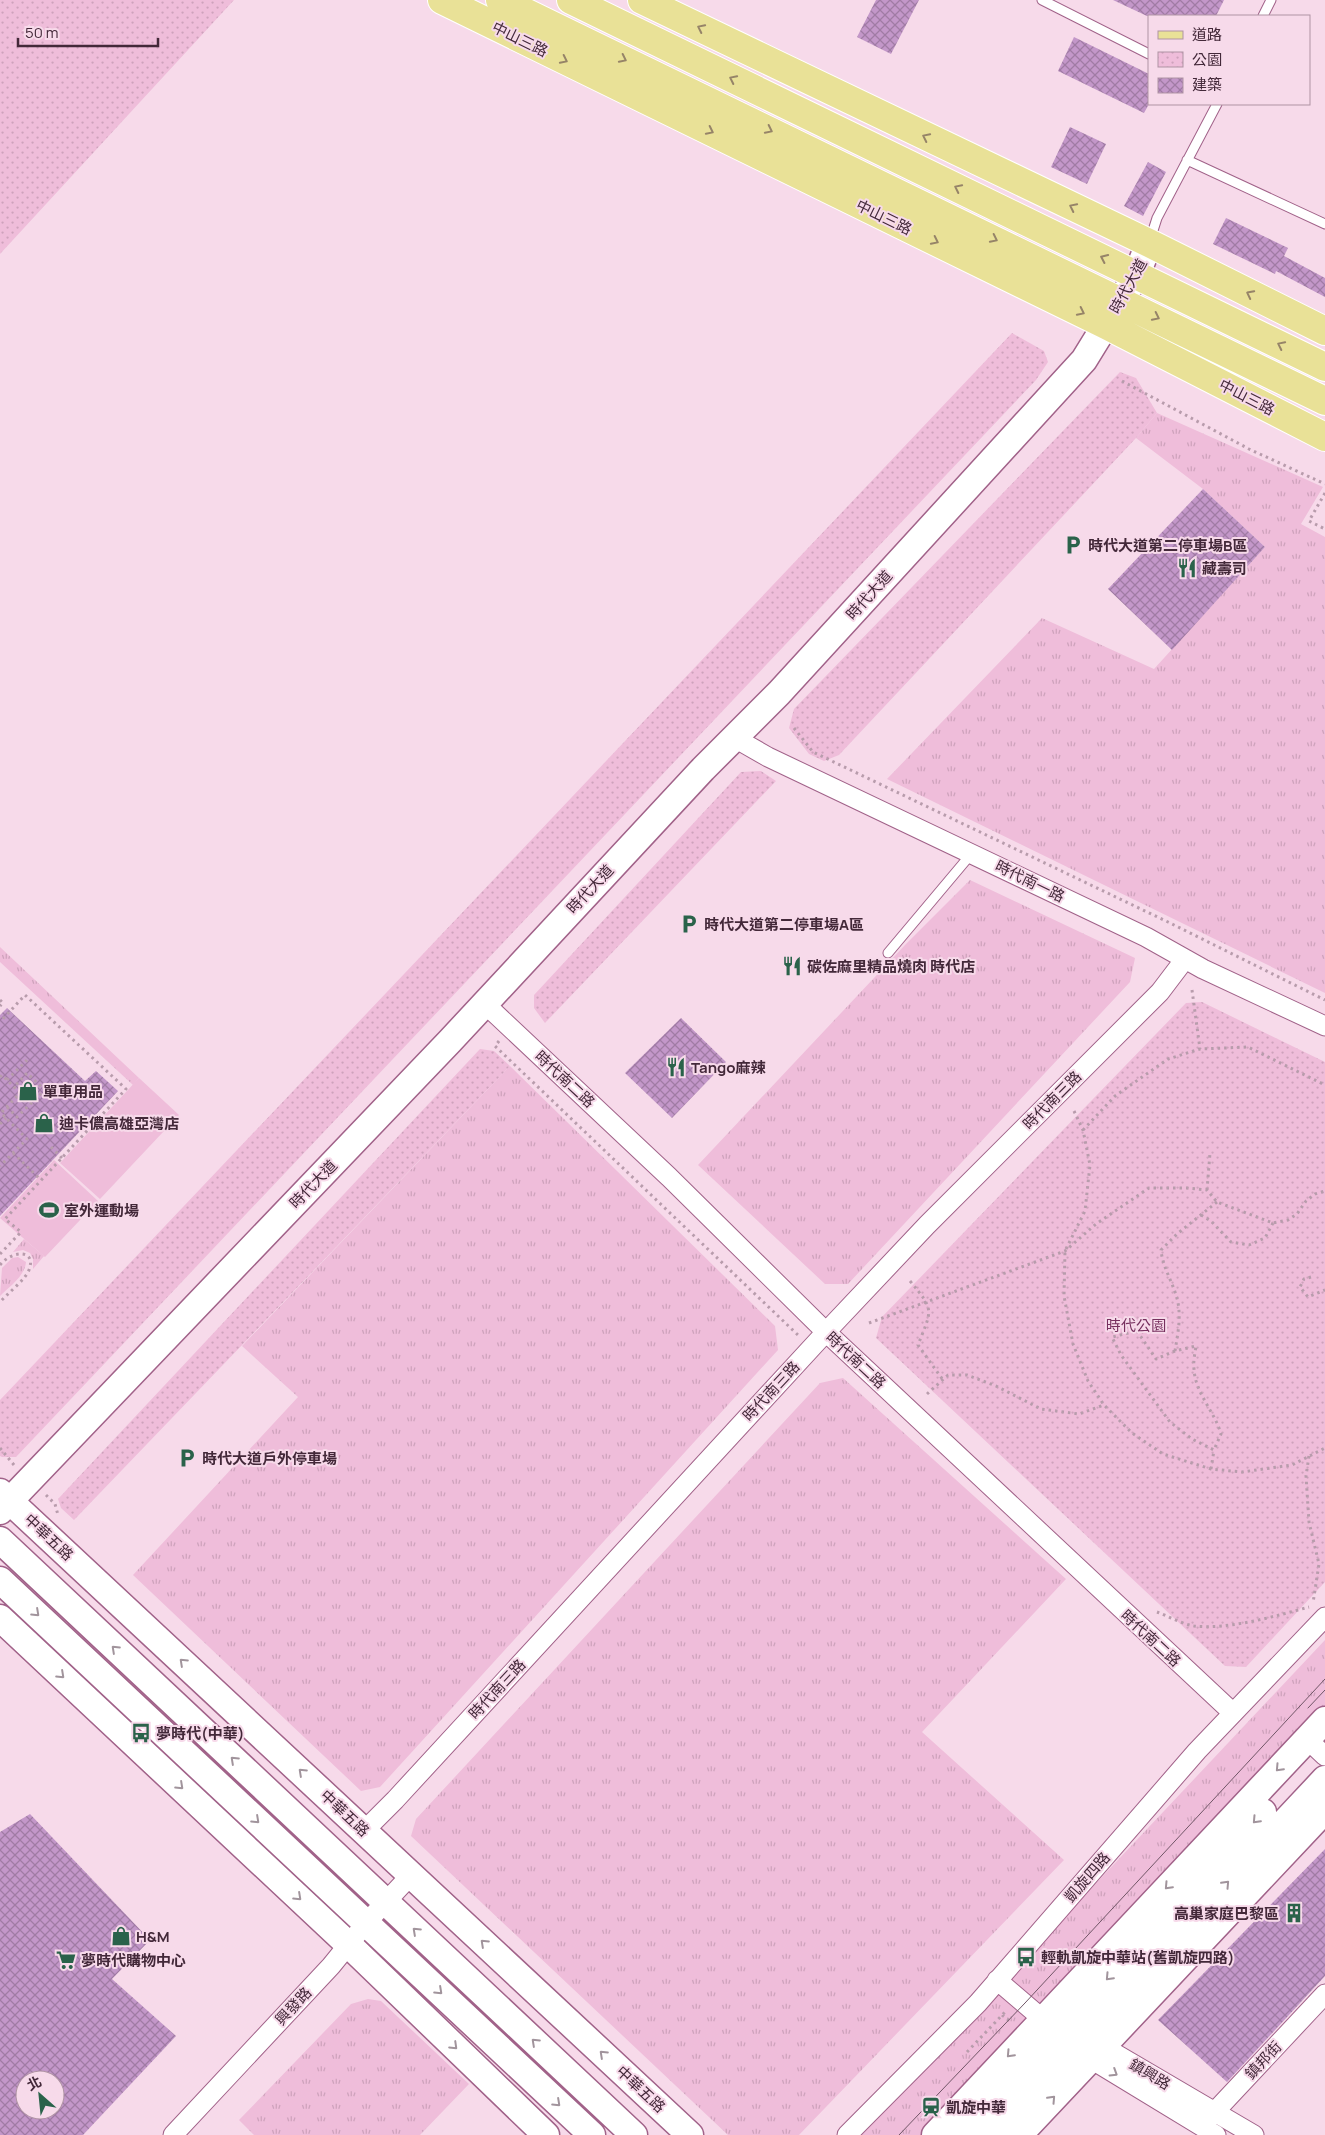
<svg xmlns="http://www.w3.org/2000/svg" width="1325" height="2135" font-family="Manrope,'Noto Sans TC',sans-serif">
<defs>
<pattern id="grass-tufts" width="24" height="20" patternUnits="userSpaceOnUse" patternTransform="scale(1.25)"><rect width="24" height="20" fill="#efbdda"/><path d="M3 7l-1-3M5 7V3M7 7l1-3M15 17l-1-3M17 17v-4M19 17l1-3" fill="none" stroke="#cea2bc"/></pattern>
<pattern id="park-dots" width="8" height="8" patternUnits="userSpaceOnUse" patternTransform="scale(1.25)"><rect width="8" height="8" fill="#efbdda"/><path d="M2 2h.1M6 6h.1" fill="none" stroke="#cea2bc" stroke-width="1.8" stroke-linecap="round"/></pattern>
<pattern id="building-cross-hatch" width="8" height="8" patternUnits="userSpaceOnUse" patternTransform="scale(1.25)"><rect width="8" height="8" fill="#c397c9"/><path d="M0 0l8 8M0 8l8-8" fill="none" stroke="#a07ba4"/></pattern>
</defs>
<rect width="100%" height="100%" fill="#f7daea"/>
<path fill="url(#grass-tufts)" d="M1157,413L1323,487L1301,524L1325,537V993L887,779L1042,618L1154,669L1265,547L1203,489L1136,438Z
M970,880L1135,958L1130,982L848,1284H825L698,1165L905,945Z
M0,947L139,1078L133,1085L0,962Z
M510,1066L775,1326L778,1350L380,1787L361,1791L133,1575L298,1397L242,1346Z
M24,1239L44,1256L33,1269V1259L30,1253L23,1250L13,1252Z
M18,1257L26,1262C25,1276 9,1287 0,1296L2,1268L12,1258Z
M843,1378L1066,1579L922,1732L1064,1860L799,2135H728L411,1836L416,1819L820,1383Z
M1325,1640V1713L928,2135H859Z
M368,1999L381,2001L469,2084L420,2135H254L239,2120L351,2004Z"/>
<path fill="url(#park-dots)" d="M0,0H234L0,254Z
M1012,333L1044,351L1048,362L1036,380L16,1457H2L0,1456V1400Z
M1120,372L1136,378L1157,413L1136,438L839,755L824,761L809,754L789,728L794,709Z
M761,771L776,781L545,1023L534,1008V995L741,772Z
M1202,1002L1325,1062V1582L1246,1667L1225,1666L876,1338L882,1317L1186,1003Z
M480,1049L494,1051L510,1066L74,1520L61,1508L58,1499Z"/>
<path fill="#efbdda" d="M139,1078L179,1115L100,1199L60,1163Z
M54,1160L98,1201L45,1257L0,1218Z"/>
<path fill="url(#building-cross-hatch)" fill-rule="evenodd" d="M876,0H919L891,54L857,37Z
M1113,0H1224L1216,16H1147Z
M1074,37L1149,74V104L1144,113L1058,71Z
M1070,127L1106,144L1087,184L1051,167Z
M1148,162L1166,172L1143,216L1124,206Z
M1226,218L1288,248L1284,256L1325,278V297L1276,271L1275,274L1213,244Z
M1203,489L1265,547L1172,650L1108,589Z
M7,1008L85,1081L96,1071L118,1091L0,1216V1015Z
M681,1018L726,1062L672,1118L625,1073Z
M30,1814L150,1940L112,1979L176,2036L83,2135H0V1832ZM25,2080H55V2110H25Z
M1325,1849V1976L1227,2082L1158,2020Z"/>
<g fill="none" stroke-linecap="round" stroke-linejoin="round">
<defs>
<path id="lane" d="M1042,0L1149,54
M1263,16L1271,0
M1187,160L1325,224
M1150,240L1157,218L1217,104
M888,953L972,853"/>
<path id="street" d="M733,737L768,757L1146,937L1203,969L1325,1026
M484,1003L669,1177L826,1332L1233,1713
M1307,1739L1325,1756
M364,1831L395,1800L826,1332L927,1225L1160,992L1185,959
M997,1980L1053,2028
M1092,2040L1254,2135
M1081,2053L1216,2135
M1207,2120L1325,1994
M173,2135L331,1966L366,1923L411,1875
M847,2135L978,2003L1197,1751L1325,1617"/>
<path id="secondary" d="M0,1492L690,2135
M0,1511L450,1041L703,769L779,693L1084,360L1137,274L1149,243
M0,1540L634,2135
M0,1580L592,2135
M0,1618L349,1945L546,2135
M935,2135L1325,1720
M961,2135L1263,1812
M991,2135L1325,1779
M1019,2135L1325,1810"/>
<path id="primary" d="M442,0L1106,325L1325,437
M500,0L1325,401
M571,0L1325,367
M642,0L1149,243L1325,331"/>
</defs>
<use href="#lane" stroke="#a16289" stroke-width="11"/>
<use href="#street" stroke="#a16289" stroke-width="21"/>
<use href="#secondary" stroke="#a16289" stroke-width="29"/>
<use href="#primary" stroke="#fff" stroke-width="30"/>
<path stroke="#b89cac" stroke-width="3" stroke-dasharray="2.5 4" stroke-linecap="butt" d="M1122,381L1249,449L1325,484
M1325,493L1309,521L1325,529
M794,728L813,752L1168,922L1325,1000
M1192,990L1200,1049
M0,1000L3,1003L0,1006
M499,1041L495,1046L799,1336
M0,1077L2,1075L20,1093L1,1113L27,1139L0,1166
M7,1080L27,1060
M20,1093H25L33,1101
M7,1107L17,1117L45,1090L27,1073L14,1087
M1074,1111L1083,1130L1090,1165L1085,1211L1065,1251L1064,1296L1073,1344L1088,1381L1104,1405L1132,1433L1163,1454L1211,1469L1242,1472L1292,1465L1325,1448
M0,1124L6,1118
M1083,1130L1115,1096L1168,1059L1200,1049L1248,1047L1325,1085
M51,1147L62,1158
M13,1153L41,1180
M1207,1190L1210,1153
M1201,1215L1211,1221L1231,1242L1249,1245L1265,1238L1273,1223
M0,1254L21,1232L5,1219L126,1089L25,995L1,1021
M0,1265C12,1250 37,1249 29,1270C26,1279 7,1294 0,1302
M1311,1277L1304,1279L1300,1287L1308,1297L1325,1290
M910,1281C935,1311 932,1309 918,1345L943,1380
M869,1323L1065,1251L1096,1224L1149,1188H1187L1207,1190L1217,1202L1273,1223L1288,1220L1297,1214L1306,1201L1315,1194L1325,1191
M1137,1331L1156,1359L1175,1351L1196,1346C1195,1353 1193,1362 1194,1369C1195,1393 1215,1412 1221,1434L1214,1450L1192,1439L1170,1422L1121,1355L1112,1337Z
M1175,1351C1177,1338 1180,1324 1179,1311C1178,1289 1163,1271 1161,1250L1177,1234L1217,1202
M927,1394L948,1375H967L996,1386L1041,1409L1079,1414L1104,1405
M0,1448L14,1465
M1309,1456L1306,1476L1309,1522L1319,1564L1313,1603
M1211,1469L1214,1450
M46,1495L55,1504L58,1515
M1157,1612C1168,1616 1182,1624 1194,1626C1228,1630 1276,1616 1309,1607
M1002,2015L1011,2022
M967,2052L1006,2011"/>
<use href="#lane" stroke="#fff" stroke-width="9"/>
<use href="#street" stroke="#fff" stroke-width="19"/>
<use href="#secondary" stroke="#fff" stroke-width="26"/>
<use href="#primary" stroke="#e9e197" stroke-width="28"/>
<path stroke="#715667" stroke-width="1" d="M1308,1708L1325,1690
M899,2135L1025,2003L1325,1679"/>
</g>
<defs><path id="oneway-chevron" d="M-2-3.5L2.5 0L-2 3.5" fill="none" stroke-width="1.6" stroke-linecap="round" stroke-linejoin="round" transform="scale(1.25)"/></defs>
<g stroke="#968468">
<use href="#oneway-chevron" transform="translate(701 28) rotate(-154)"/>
<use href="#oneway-chevron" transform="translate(623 59) rotate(26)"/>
<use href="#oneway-chevron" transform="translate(564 60) rotate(26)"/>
<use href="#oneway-chevron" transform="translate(733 79) rotate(-154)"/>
<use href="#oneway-chevron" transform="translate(769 130) rotate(26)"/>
<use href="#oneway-chevron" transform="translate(710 131) rotate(26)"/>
<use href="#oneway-chevron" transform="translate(926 137) rotate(-154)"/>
<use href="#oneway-chevron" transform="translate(958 188) rotate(-154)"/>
<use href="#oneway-chevron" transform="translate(1073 207) rotate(-154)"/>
<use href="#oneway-chevron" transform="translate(994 239) rotate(26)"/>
<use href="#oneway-chevron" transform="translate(935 241) rotate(26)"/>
<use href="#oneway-chevron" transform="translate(1104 258) rotate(-155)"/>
<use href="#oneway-chevron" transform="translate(1250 294) rotate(-153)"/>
<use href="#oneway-chevron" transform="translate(1081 312) rotate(26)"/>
<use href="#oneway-chevron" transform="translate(1156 317) rotate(26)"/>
<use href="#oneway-chevron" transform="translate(1281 345) rotate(-154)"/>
</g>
<g stroke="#a1949c">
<use href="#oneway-chevron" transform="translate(36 1613) rotate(43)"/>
<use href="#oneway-chevron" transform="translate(115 1649) rotate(-137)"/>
<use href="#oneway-chevron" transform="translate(183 1662) rotate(-137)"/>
<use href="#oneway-chevron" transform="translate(61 1675) rotate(43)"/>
<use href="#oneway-chevron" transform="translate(234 1760) rotate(-137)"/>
<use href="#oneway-chevron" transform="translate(1279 1768) rotate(133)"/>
<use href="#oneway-chevron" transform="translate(302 1772) rotate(-137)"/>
<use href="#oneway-chevron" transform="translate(180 1786) rotate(43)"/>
<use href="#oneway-chevron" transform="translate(256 1820) rotate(43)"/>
<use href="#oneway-chevron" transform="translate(1256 1820) rotate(133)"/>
<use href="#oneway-chevron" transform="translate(1226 1884) rotate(-47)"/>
<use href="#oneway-chevron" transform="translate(1168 1886) rotate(133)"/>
<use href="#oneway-chevron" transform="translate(298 1897) rotate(43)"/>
<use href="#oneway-chevron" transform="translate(416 1931) rotate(-137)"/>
<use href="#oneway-chevron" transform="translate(484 1943) rotate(-137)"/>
<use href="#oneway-chevron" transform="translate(1109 1977) rotate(133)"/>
<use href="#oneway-chevron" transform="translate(439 1991) rotate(43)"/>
<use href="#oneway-chevron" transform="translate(535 2042) rotate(-137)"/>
<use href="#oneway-chevron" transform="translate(454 2046) rotate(44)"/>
<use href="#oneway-chevron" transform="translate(603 2054) rotate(-137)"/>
<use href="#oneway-chevron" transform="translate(1010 2054) rotate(133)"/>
<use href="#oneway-chevron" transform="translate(1114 2073) rotate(32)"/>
<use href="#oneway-chevron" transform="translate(1052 2099) rotate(-47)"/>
<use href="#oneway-chevron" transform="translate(557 2103) rotate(43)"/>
</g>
<defs>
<symbol id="parking-bare" viewBox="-9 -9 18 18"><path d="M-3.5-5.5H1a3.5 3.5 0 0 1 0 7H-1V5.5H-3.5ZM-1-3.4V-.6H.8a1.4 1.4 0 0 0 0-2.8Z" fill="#2a624a" stroke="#f7daea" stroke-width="2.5" paint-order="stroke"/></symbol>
<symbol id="restaurant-bare" viewBox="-9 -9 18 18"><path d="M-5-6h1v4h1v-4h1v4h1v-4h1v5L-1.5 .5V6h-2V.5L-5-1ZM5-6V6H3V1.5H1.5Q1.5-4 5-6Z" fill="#2a624a" stroke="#f7daea" stroke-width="2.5" paint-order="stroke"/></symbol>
<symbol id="shop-bare" viewBox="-9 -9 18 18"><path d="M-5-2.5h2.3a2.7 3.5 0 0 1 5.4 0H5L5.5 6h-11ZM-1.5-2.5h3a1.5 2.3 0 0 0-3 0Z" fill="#2a624a" stroke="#f7daea" stroke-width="2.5" paint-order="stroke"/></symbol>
<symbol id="stadium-bare" viewBox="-9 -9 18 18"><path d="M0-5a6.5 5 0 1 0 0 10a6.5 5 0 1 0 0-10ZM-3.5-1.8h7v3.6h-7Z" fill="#2a624a" stroke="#f7daea" stroke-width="2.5" paint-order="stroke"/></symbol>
<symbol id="bus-bare" viewBox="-9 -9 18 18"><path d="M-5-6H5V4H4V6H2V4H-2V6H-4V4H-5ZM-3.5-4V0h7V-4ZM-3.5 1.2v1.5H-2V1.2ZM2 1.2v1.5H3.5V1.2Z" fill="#2a624a" stroke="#f7daea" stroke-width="2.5" paint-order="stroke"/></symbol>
<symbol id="building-bare" viewBox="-9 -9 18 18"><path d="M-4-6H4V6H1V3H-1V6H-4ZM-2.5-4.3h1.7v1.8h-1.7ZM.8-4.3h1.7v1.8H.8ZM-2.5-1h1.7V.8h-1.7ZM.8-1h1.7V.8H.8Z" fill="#2a624a" stroke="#f7daea" stroke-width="2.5" paint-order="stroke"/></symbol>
<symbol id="supermarket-bare" viewBox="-9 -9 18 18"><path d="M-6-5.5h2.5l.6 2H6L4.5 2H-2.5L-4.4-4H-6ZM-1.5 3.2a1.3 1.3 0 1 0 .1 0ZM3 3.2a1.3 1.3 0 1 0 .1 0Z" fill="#2a624a" stroke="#f7daea" stroke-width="2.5" paint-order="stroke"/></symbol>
<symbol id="station-bare" viewBox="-9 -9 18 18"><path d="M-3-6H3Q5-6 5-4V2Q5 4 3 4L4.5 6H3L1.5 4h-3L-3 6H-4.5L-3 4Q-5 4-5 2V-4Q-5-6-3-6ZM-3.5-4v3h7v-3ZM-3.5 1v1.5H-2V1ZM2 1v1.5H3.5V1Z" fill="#2a624a" stroke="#f7daea" stroke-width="2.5" paint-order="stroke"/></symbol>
</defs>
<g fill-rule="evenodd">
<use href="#parking-bare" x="1059" y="531" width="28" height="28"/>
<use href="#restaurant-bare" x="1173" y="554" width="28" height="28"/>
<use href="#parking-bare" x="675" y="910" width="28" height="28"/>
<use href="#restaurant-bare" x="778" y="952" width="28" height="28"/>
<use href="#restaurant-bare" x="662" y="1053" width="28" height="28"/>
<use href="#shop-bare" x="14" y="1077" width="28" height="28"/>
<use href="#shop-bare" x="30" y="1109" width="28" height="28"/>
<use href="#stadium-bare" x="35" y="1196" width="28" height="28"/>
<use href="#parking-bare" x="173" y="1444" width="28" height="28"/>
<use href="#bus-bare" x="127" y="1719" width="28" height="28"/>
<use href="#building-bare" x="1280" y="1899" width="28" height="28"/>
<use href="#shop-bare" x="107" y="1922" width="28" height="28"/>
<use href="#bus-bare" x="1012" y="1943" width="28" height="28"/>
<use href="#supermarket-bare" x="52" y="1946" width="28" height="28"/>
<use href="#station-bare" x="917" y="2093" width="28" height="28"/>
</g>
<g text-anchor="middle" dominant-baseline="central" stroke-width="4" stroke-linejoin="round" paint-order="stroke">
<g font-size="15" fill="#432839" stroke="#f7daea">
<text transform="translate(520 39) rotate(26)">中山三路</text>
<text transform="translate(884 217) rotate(26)">中山三路</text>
<text transform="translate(1128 286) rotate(-61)">時代大道</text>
<text transform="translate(1247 397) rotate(27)">中山三路</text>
<text transform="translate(869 595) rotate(-48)">時代大道</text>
<text transform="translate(1030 881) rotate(26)">時代南一路</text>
<text transform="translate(590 889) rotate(-47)">時代大道</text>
<text transform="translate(565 1079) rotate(43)">時代南二路</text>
<text transform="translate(1052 1100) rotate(-45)">時代南三路</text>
<text transform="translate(313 1184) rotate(-46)">時代大道</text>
<text transform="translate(856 1360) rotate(43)">時代南二路</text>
<text transform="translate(771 1391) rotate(-47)">時代南三路</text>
<text transform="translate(49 1537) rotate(43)">中華五路</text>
<text transform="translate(1151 1638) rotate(43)">時代南二路</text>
<text transform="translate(497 1689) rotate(-47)">時代南三路</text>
<text transform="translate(345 1813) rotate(43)">中華五路</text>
<text transform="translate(1087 1877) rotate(-49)">凱旋四路</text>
<text transform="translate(293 2006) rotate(-47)">興發路</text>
<text transform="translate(1263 2060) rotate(-47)">鎮邦街</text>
<text transform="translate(1150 2074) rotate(31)">鎮興路</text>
<text transform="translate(641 2089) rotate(43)">中華五路</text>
</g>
<g font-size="15" font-weight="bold" fill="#432839" stroke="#f7daea" text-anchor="start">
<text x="1088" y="545">時代大道第二停車場B區</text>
<text x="1202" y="568">藏壽司</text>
<text x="704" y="924">時代大道第二停車場A區</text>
<text x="807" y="966">碳佐麻里精品燒肉 時代店</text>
<text x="691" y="1067">Tango麻辣</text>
<text x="43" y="1091">單車用品</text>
<text x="59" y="1123">迪卡儂高雄亞灣店</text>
<text x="64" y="1210">室外運動場</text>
<text x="202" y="1458">時代大道戶外停車場</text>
<text x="156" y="1733">夢時代(中華)</text>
<text x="1279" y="1913" text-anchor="end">高巢家庭巴黎區</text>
<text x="136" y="1936">H&amp;M</text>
<text x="1041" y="1957">輕軌凱旋中華站(舊凱旋四路)</text>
<text x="81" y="1960">夢時代購物中心</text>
<text x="946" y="2107">凱旋中華</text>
</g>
<g font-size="15" fill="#77305f" stroke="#f7daea">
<text x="1136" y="1325">時代公園</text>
</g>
</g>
<rect x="1148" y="15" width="162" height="90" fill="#f7daea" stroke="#af93a3"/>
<rect x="1158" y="31" width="25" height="8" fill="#e9e197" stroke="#af93a3"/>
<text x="1192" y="40" font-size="15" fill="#432839">道路</text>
<rect x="1158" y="52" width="25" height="15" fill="url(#park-dots)" stroke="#af93a3"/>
<text x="1192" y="65" font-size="15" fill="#432839">公園</text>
<rect x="1158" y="78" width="25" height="15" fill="url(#building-cross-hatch)" stroke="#af93a3"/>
<text x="1192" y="90" font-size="15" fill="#432839">建築</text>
<g transform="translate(40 2095) rotate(333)"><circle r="24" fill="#f7daea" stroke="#af93a3"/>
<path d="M0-4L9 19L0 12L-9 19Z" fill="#2a624a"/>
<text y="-8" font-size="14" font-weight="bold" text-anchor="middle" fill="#432839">北</text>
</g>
<path d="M18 38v8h140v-8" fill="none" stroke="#432839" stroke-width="2.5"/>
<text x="25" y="38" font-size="15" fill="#432839" stroke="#f7daea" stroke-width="4" paint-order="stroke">50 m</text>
</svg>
